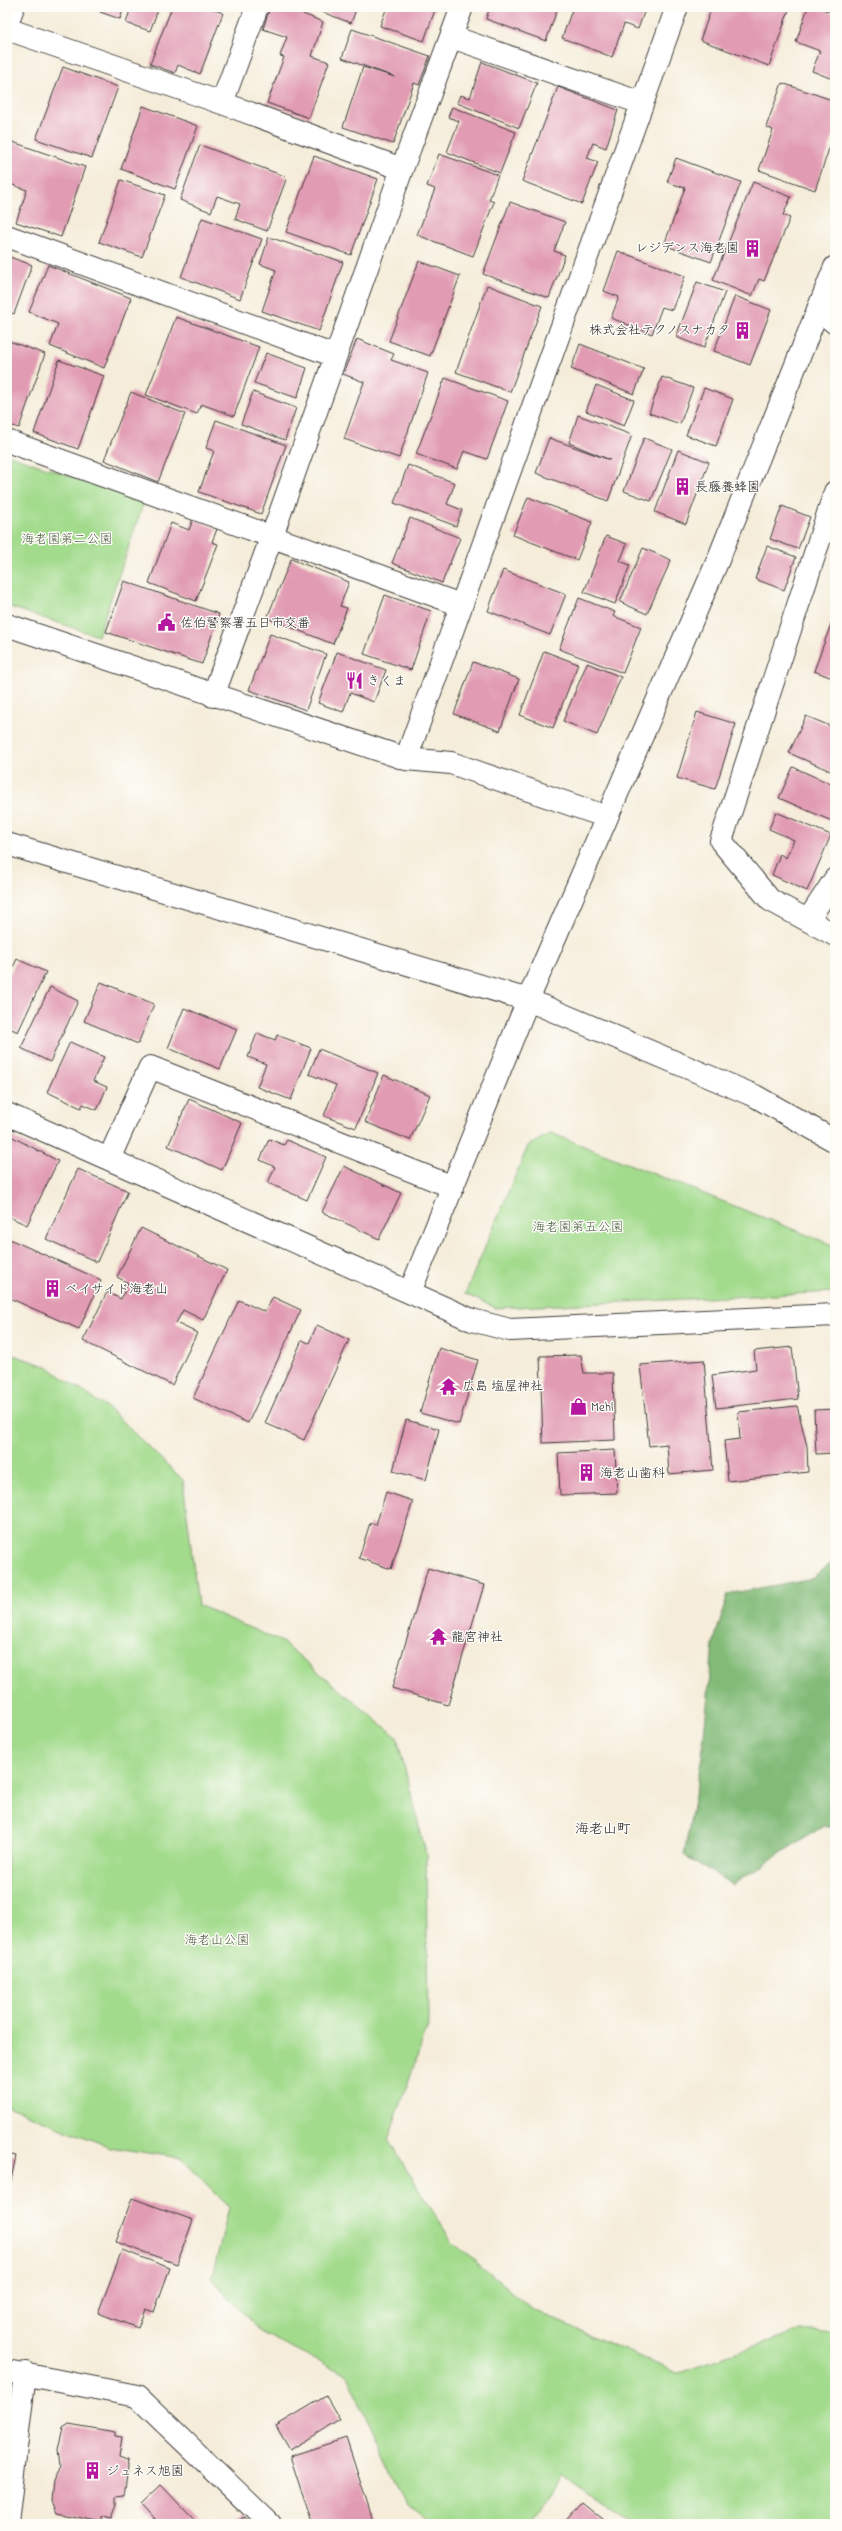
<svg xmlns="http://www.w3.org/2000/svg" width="842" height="2531" font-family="'Indie Flower','Klee One',sans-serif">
<rect width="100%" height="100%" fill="#fdfcf7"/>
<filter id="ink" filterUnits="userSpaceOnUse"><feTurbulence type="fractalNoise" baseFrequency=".025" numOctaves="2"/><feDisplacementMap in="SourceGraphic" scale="8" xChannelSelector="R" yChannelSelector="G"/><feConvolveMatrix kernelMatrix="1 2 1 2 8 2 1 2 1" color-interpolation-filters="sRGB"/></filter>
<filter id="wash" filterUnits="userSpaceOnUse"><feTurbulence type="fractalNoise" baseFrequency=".012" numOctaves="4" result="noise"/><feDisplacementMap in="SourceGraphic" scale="16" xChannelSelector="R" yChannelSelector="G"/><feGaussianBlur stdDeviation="0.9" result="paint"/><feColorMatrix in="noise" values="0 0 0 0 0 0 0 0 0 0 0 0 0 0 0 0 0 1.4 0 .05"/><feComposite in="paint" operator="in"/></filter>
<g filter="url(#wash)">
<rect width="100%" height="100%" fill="#f5edda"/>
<path fill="#a3db8d" stroke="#607c54" d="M7,454L144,502L98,636L7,606Z
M551,1133L835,1246V1292L496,1308L465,1294L528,1146Z
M7,1353L46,1366L110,1410L183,1480L198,1605L282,1642L397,1737L426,1854L428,2026L388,2139L452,2242L533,2310L677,2373L801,2330L835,2333V2524H637L561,2477L528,2524H432L407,2504L347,2375L260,2332L212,2278L229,2207L181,2158L110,2147L7,2106Z"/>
<path fill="#82bb78" stroke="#4f6c4a" d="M835,1560V1828L822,1826L733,1885L684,1855L702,1756L713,1644L728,1594L813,1578Z"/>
<g id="blocks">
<path fill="#e19bb3" d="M101,7H124L120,19L100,12Z
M131,7H159L150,31L126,23Z
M172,7H207L223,13L200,74L178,65L175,73L150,64Z
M270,7H294L304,11L303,14L323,22L312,56L329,62L309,118L267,103L284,57L280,56L287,37L263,29Z
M309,7H357L351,23Z
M387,7H436L424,41L380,26Z
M490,7H558L546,41L486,19Z
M573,7H646L638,29L624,24L612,57L562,38Z
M712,7H735L747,11L748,7H790L769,66L700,40Z
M808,7H818L835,14V80L812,71L820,51L796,42Z
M352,29L430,56L419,85L414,83L393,144L343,127L363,67L395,77L342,58Z
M482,62L537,83L519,128L457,103L460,95L470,98Z
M63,67L118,87L92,158L36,139Z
M782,83L835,101V131L815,190L759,170L773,130L766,127Z
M558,87L618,110L606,148L593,143L587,158L598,162L582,204L522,181Z
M143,106L198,126L175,189L121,169Z
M452,107L516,132L500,173L447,152L459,121L448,117Z
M7,140L85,167L61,237L16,222L27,190L7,183Z
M200,145L287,177L267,231L235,219L240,204L217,196L211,212L180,200Z
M439,154L498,175L489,200L494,202L473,256L417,235L435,189L427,186Z
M314,156L378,179L351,255L286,232Z
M676,158L741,182L711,262L664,245L685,188L667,182Z
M121,180L165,195L142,257L99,242Z
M753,182L791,197L783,215L790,218L764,281L759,279L752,296L713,280Z
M510,202L565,222L554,251L565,255L549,298L483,274Z
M202,218L262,239L240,299L181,277Z
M269,237L343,262L319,331L262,311L276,270L260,264Z
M618,251L685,276L672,310L662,307L652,334L611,318L619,297L604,291Z
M7,256L32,265L14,314L7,311Z
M419,261L460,276L430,356L389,341Z
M48,265L131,298L104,368L50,346L58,324L29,312Z
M697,282L725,292L704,348L676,337Z
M487,285L542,306L510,392L456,372Z
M735,296L771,310L750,365L714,351Z
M176,317L259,347L234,416L201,404L197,414L146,395Z
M357,339L394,354L391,360L428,373L399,458L344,439L364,382L343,374Z
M9,341L45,354L19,428L7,424Z
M580,344L644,369L634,394L571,369Z
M266,353L307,368L297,398L254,383Z
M59,360L104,376L78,449L34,433Z
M662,377L693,388L680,424L649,413Z
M445,378L508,401L487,459L464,451L457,469L416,454Z
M596,385L634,400L624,426L586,411Z
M704,388L733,399L716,446L686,435Z
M131,392L185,414L158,482L104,460Z
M253,392L296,408L285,440L241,424Z
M578,415L632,435L608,501L536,473L549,438L610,460L569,443Z
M216,420L286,445L261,514L199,492L214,451L206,448Z
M644,438L672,449L651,501L624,491Z
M678,450L709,462L686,524L655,512Z
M408,465L455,483L447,504L462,510L456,526L394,503Z
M528,497L592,522L577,560L513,535Z
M782,506L810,517L798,549L770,539Z
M410,518L460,538L442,583L392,563Z
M193,519L217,529L212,542L218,544L196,601L149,583L171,523L189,530Z
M606,536L627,544L620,561L630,565L615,604L584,592Z
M767,546L796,557L784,590L755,579Z
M643,548L671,560L647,614L620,602Z
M291,559L349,582L340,606L347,608L333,644L267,618Z
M503,570L566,594L550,635L488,611Z
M124,581L219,614L202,664L106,632Z
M385,595L431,611L411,670L364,654Z
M579,598L615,612L613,616L641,627L623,673L559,649Z
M835,613V679L814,671Z
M270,634L326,654L306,710L249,690Z
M544,651L578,664L553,728L520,715Z
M337,652L386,670L374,702L350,693L343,712L318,703Z
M473,662L519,679L500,731L454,714Z
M587,663L621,677L597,735L563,721Z
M697,712L736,724L715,789L677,778Z
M806,716L835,728V773L789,753Z
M793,767L835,786L834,822L779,798Z
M776,812L831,835L807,891L772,875L780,854L786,858L794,840L769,829Z
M17,959L46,972L18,1032L7,1027V980Z
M101,982L154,1004L138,1044L84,1021Z
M50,987L78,1001L50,1062L21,1048Z
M184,1008L237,1029L220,1069L168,1048Z
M257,1033L275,1040L277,1035L311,1048L291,1100L257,1087L266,1064L248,1057Z
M70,1042L104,1057L93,1081L107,1087L97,1110L83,1104L81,1108L47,1092Z
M319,1049L378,1073L356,1128L324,1116L336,1085L309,1074Z
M384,1075L430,1095L410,1140L365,1122Z
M189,1099L242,1123L222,1170L168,1146Z
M7,1134L58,1161L27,1225L7,1216Z
M269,1139L284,1145L287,1140L326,1157L307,1200L268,1183L275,1167L260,1160Z
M344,1166L401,1193L379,1239L322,1212Z
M78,1169L128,1191L97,1262L46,1239Z
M141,1228L227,1270L203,1320L183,1310L176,1323L197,1333L172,1385L83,1341L107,1292L121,1299L128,1283L117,1277Z
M7,1238L101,1280L79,1329L7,1297Z
M273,1297L301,1310L248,1423L193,1398L239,1300L265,1312Z
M317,1325L349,1340L304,1440L265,1423L302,1340L309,1343Z
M792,1347L798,1399L716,1408L712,1375L756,1369L754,1351Z
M439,1348L478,1360L459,1424L420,1413Z
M581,1355L584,1373H613L615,1440L543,1443L540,1356Z
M704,1360L713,1470L669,1474L667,1444L649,1446L640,1365Z
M797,1406L807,1446L808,1472L728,1481L724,1441L740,1439L738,1412Z
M835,1409V1453L816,1454L814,1410Z
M406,1420L439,1429L426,1480L393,1471Z
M615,1450L617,1493L560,1495L558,1453Z
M386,1492L413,1501L391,1569L359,1558L370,1523L376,1525Z
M428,1568L484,1585L448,1705L392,1688Z
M7,2154L16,2156L8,2194H7Z
M132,2198L193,2220L177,2264L116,2242Z
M122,2250L170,2268L154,2312L145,2309L138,2328L98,2313Z
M326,2396L340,2420L290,2450L276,2426Z
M69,2424L115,2432V2436L122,2437L119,2458L127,2461L128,2467L124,2496L116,2497V2506L111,2519L102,2517V2522L56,2513L51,2501L53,2481L60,2467L58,2449L63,2428Z
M346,2438L374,2524H312L290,2456Z
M161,2485L198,2524H155L157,2522L141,2504Z
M582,2502L609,2524H563Z
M243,2517L250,2524H237Z"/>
</g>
</g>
<g filter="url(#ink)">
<use href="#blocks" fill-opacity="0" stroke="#3d3b38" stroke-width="1"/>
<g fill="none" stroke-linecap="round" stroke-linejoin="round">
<defs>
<path id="minor" d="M7,24L13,7
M7,29L222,103L402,169
M452,37L641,103
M222,103L257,7
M7,236L335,356
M818,309L835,323
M7,441L461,605
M835,492L721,841L770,900L835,935
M7,625L406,759L451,763L607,817
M213,696L272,536L402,169L462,7
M406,759L677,7
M7,844L528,1000L755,1096L835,1141
M808,920L835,879
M7,1114L472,1320L510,1330L835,1315
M109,1159L150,1067L453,1187
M410,1292L528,1000L718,560L835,267
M7,2371L137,2396L270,2524
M7,2523L25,2373"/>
</defs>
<use href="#minor" stroke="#3d3b38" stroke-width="24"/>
<use href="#minor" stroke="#fff" stroke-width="22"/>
</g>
</g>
<defs>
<symbol id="building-bare" viewBox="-9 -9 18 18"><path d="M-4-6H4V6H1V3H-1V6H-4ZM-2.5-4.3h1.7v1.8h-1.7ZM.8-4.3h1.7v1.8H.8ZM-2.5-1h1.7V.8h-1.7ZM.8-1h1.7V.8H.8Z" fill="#b5179e" stroke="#fdfcf7" stroke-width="2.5" paint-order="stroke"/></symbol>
<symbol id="civic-bare" viewBox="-9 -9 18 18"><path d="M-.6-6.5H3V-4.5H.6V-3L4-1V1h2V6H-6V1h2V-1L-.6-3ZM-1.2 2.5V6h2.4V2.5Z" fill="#b5179e" stroke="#fdfcf7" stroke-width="2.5" paint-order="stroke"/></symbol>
<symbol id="restaurant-bare" viewBox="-9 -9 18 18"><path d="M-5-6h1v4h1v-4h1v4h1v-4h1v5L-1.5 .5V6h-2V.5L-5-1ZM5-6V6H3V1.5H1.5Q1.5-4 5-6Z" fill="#b5179e" stroke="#fdfcf7" stroke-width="2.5" paint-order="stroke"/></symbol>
<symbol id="temple-bare" viewBox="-9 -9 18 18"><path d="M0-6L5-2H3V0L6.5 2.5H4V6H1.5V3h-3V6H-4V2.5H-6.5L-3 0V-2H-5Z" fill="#b5179e" stroke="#fdfcf7" stroke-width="2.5" paint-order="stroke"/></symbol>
<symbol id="shop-bare" viewBox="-9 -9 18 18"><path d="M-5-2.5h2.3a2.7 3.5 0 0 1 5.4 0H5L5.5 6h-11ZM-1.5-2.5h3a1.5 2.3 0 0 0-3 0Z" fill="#b5179e" stroke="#fdfcf7" stroke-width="2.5" paint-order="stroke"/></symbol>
</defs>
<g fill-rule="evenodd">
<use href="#building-bare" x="740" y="236" width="25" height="25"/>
<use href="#building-bare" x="730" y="318" width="25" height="25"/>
<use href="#building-bare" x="670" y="474" width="25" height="25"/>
<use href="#civic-bare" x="154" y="610" width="25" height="25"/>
<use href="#restaurant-bare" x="342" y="668" width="25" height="25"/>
<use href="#building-bare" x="40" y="1276" width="25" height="25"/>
<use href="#temple-bare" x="436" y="1374" width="25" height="25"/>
<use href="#shop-bare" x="566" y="1394" width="25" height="25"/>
<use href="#building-bare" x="574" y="1460" width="25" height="25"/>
<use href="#temple-bare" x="426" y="1624" width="25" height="25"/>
<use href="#building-bare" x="80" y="2458" width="25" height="25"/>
</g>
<g text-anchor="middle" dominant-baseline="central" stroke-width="3" stroke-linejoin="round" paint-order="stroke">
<g font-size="13" fill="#1c1c1c" stroke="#fdfcf7" text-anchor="start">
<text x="739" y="248" text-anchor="end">レジデンス海老園</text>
<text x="730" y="330" text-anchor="end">株式会社テクノスナカタ</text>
<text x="695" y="487">長藤養蜂園</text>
<text x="180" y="623">佐伯警察署五日市交番</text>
<text x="367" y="681">きくま</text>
<text x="65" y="1289">ベイサイド海老山</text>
<text x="462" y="1386">広島 塩屋神社</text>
<text x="591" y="1407">Mehl</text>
<text x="600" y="1473">海老山歯科</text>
<text x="451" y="1637">龍宮神社</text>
<text x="106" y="2471">ジュネス旭園</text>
</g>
<g font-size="13" fill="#4b5f44" stroke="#fdfcf7">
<text x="67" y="539">海老園第二公園</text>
<text x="578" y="1227">海老園第五公園</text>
<text x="217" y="1940">海老山公園</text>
</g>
<g font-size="14" fill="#1c1c1c" stroke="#fdfcf7">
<text x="603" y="1829">海老山町</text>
</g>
</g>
<rect width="842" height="2531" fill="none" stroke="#fdfcf7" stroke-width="24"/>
</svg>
